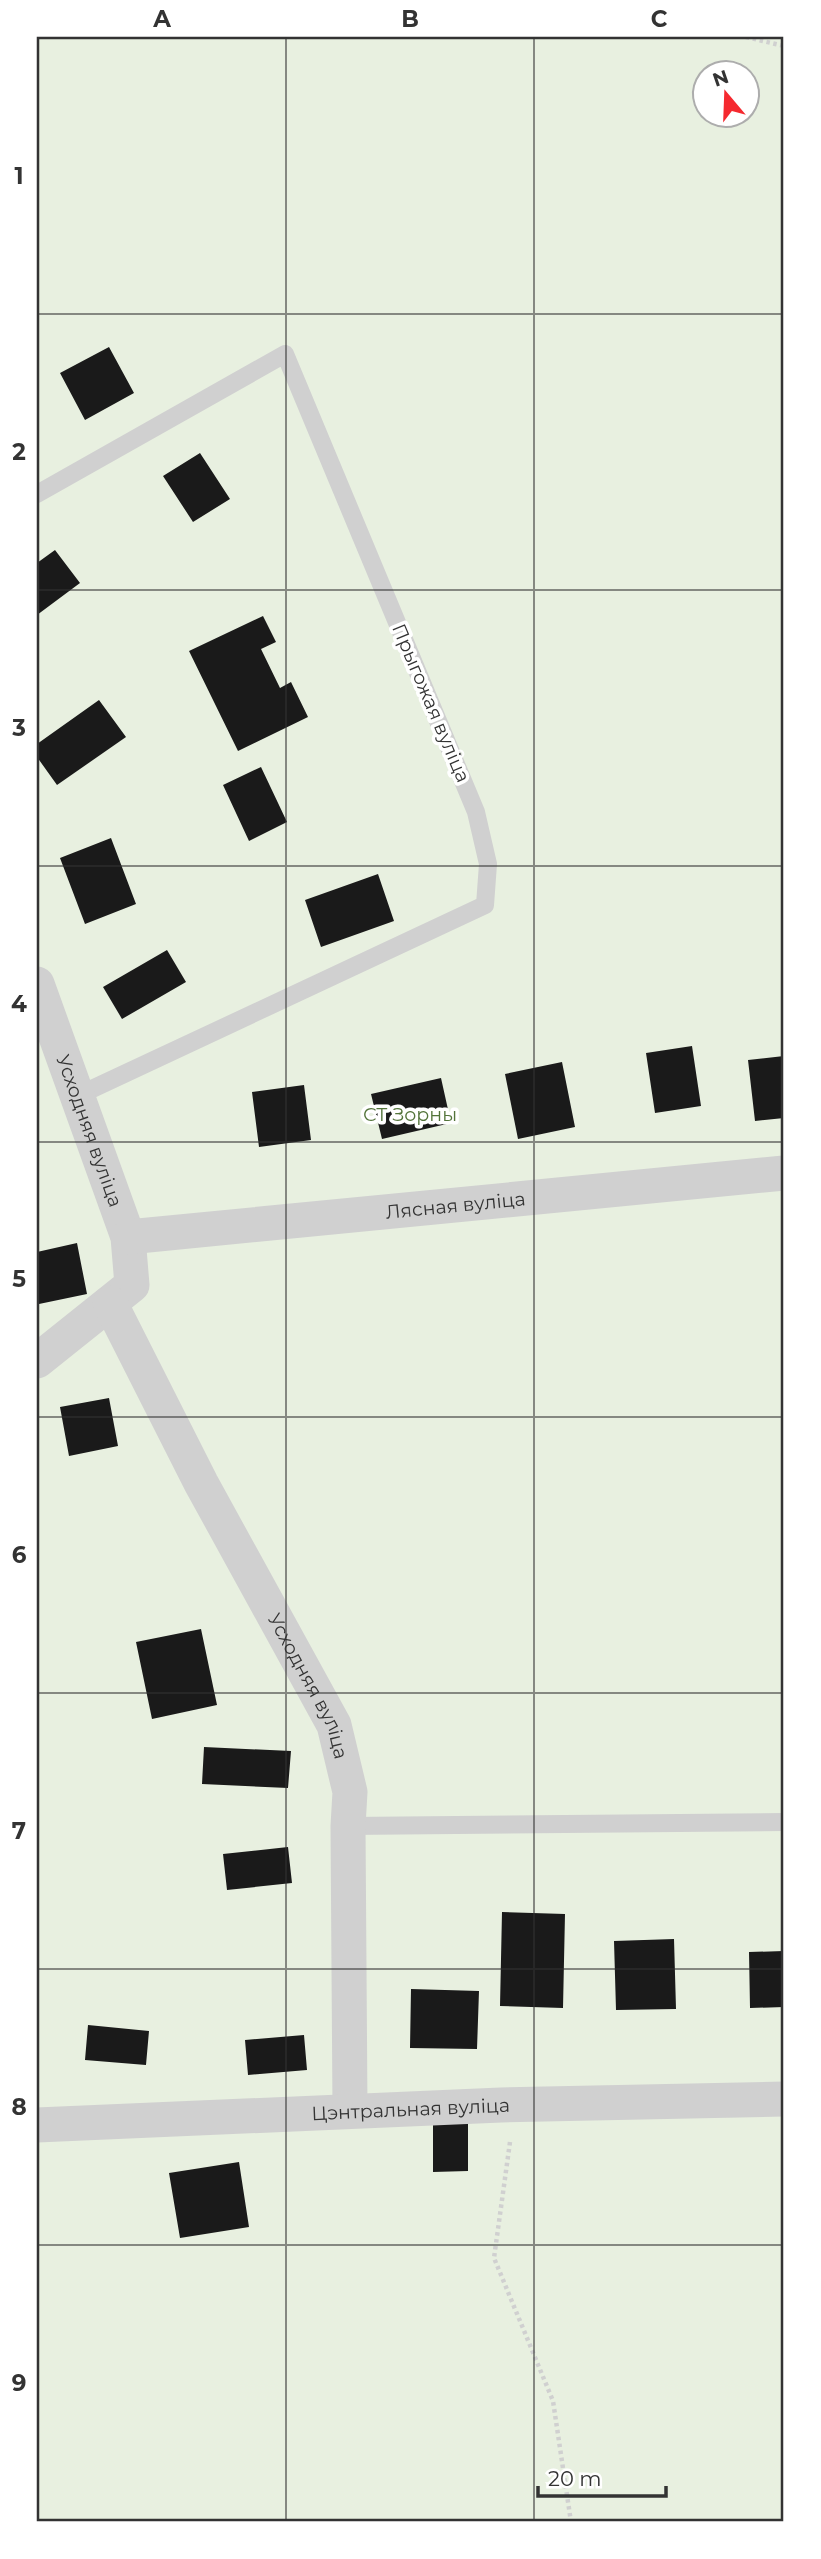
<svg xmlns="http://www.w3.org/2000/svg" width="821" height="2559" font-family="Montserrat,sans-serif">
<rect width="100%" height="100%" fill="#fff"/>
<path fill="#e8f0e0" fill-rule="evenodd" d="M37,37H784V2522H37ZM706,74H748V116H706Z"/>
<path fill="#1a1a1a" d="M109,347L134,393L85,420L60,373Z
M200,453L230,499L193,522L163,476Z
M55,550L80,583L37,615V563Z
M263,616L276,642L261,649L280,688L291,682L308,717L238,751L189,651Z
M99,700L126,737L57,785L37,757V744Z
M261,767L287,822L249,841L223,785Z
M111,838L136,904L85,924L60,858Z
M378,874L394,921L321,947L305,900Z
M167,950L186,982L122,1019L103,987Z
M692,1046L701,1106L655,1113L646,1053Z
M784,1056V1118L755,1121L748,1060Z
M562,1062L575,1127L518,1139L505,1074Z
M441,1078L451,1123L382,1139L371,1094Z
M304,1085L311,1140L259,1147L252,1092Z
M77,1243L87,1294L39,1304L37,1292V1252Z
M109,1398L118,1446L69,1456L60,1407Z
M201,1629L217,1705L152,1719L136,1642Z
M204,1747L291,1751L288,1788L202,1784Z
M288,1847L292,1883L227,1890L223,1854Z
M502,1912L565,1914L563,2008L500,2006Z
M674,1939L676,2009L616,2010L614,1941Z
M784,1951V2007L750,2008L749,1952Z
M411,1989L479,1991L477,2049L410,2048Z
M88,2025L149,2031L146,2065L85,2060Z
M304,2035L307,2070L248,2075L245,2040Z
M433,2121H468V2171L433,2172Z
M239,2162L249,2227L180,2238L169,2173Z"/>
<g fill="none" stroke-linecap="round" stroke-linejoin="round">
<path stroke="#d0d0d0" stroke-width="4.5" stroke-dasharray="3.5 3.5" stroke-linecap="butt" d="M746,37L784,46
M510,2142L494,2258L553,2401L571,2522"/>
<path stroke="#d0d0d0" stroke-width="18" d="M37,494L285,354L476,812L488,864L485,905L77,1096
M348,1826L784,1822"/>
<g stroke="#d0d0d0" stroke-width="35">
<path id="s1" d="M37,984L128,1237L132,1285L37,1361"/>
<path id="s2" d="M128,1237L784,1173"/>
<path id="s3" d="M110,1303L201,1483L334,1725L350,1792L348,1826L350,2110"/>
<path id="s4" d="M37,2125L501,2105L784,2099"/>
</g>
</g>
<path fill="none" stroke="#333" stroke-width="2" stroke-opacity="0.55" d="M286,37V2522M534,37V2522M37,314H784M37,590H784M37,866H784M37,1142H784M37,1417H784M37,1693H784M37,1969H784M37,2245H784"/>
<g text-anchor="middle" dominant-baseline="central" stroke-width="7" stroke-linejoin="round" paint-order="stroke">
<g font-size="19" fill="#333" stroke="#fff">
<text transform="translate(431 703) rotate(67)">Прыгожая вуліца</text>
<text stroke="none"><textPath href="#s1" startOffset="156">Усходняя вуліца</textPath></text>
<text stroke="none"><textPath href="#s2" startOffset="329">Лясная вуліца</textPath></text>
<text stroke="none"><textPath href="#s3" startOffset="432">Усходняя вуліца</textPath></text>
<text stroke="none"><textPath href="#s4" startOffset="374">Цэнтральная вуліца</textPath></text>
</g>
<g font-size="19" fill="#53743a" stroke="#fff">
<text x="410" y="1114">СТ Зорны</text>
</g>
</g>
<rect width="821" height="2559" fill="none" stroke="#ffffff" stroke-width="77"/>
<g transform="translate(726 94) rotate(341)"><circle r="33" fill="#ffffff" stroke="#adadad" stroke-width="2"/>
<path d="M0-5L12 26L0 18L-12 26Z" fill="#f5292f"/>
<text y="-10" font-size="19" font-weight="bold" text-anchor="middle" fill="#333333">N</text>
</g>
<path d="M538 2486v10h128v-10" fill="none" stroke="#333333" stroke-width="3.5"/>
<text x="548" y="2486" font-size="21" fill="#333333" stroke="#ffffff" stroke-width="5" paint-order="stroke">20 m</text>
<rect x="38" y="38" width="744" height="2482" fill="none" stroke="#333" stroke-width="2.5"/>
<g font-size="23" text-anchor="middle" font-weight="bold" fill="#333">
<text x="162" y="27">A</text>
<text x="410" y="27">B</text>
<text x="659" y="27">C</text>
<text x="19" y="184">1</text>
<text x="19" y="460">2</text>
<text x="19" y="736">3</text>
<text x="19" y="1012">4</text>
<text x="19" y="1287">5</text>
<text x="19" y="1563">6</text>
<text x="19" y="1839">7</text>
<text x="19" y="2115">8</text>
<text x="19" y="2391">9</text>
</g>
</svg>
